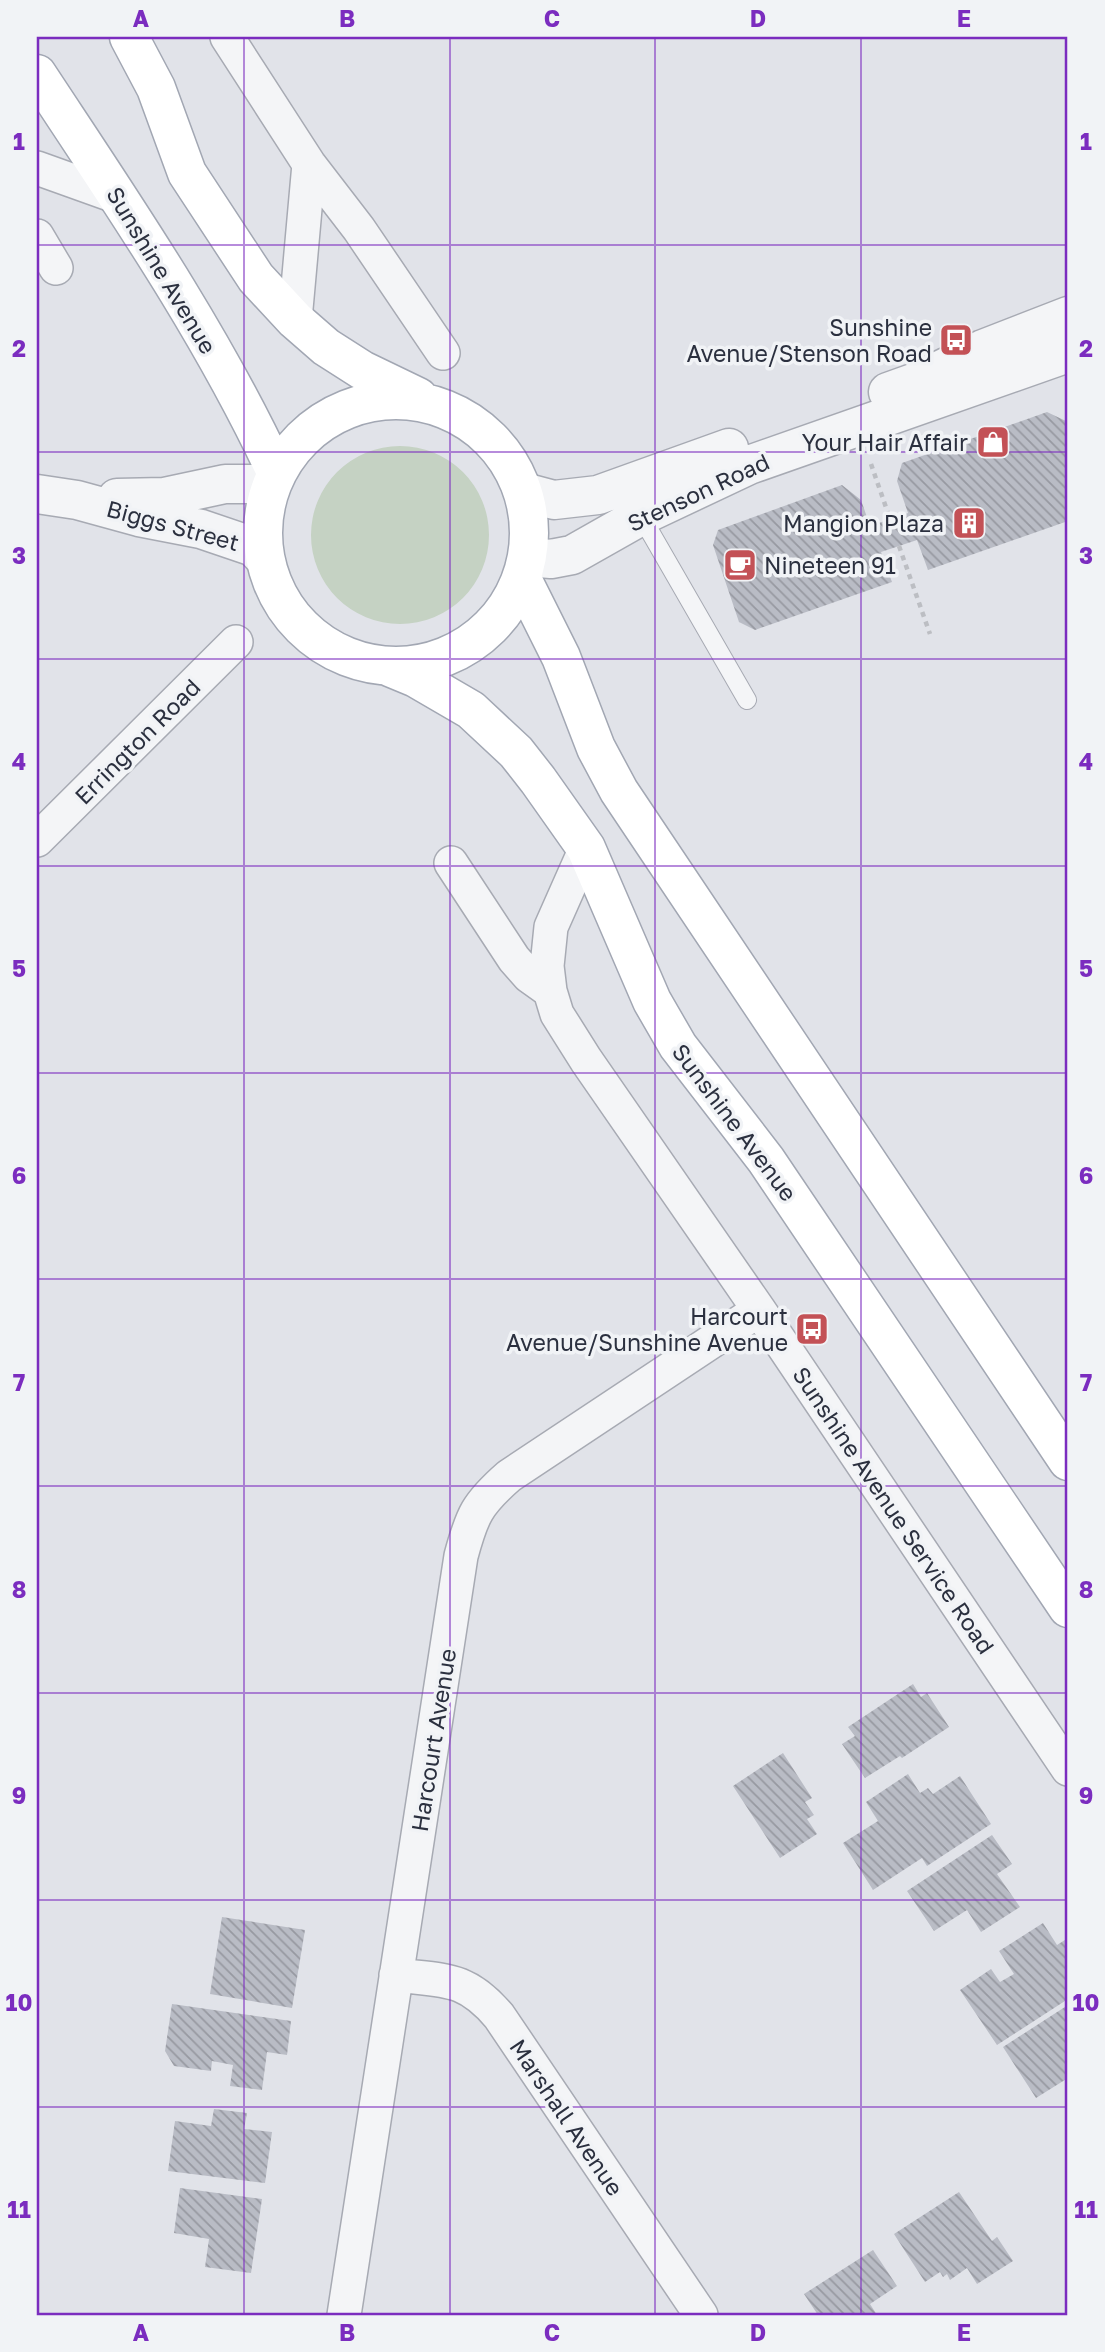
<svg xmlns="http://www.w3.org/2000/svg" width="1105" height="2352" font-family="'Golos Text',sans-serif">
<defs>
<pattern id="building-back-hatch" width="6" height="6" patternUnits="userSpaceOnUse" patternTransform="scale(1.75)"><rect width="6" height="6" fill="#b9bcc5"/><path d="M-1 5l2 2M0 0l6 6M5-1l2 2" fill="none" stroke="#9799a1"/></pattern>
</defs>
<rect width="100%" height="100%" fill="#e1e3e9"/>
<path fill="#c5d2c3" d="M311 535a89 89 0 1 1 178 0a89 89 0 1 1-178 0Z"/>
<path fill="url(#building-back-hatch)" d="M1047,412L1068,422V521L928,570L917,540L881,552L892,582L755,630L739,622L713,545L718,530L842,485L861,500L870,526L908,513L897,481L902,463Z
M913,1684L921,1697L927,1693L949,1727L902,1758L900,1756L865,1778L842,1744L855,1736L848,1727Z
M783,1753L812,1798L805,1802L814,1815L807,1819L817,1834L780,1858L733,1786Z
M908,1774L920,1793L928,1788L933,1794L960,1776L991,1824L927,1866L922,1858L873,1890L843,1843L878,1821L866,1802Z
M992,1835L1012,1864L997,1874L1020,1907L981,1932L967,1910L934,1931L907,1891Z
M222,1917L305,1930L292,2008L210,1994Z
M1043,1923L1057,1945L1068,1938V1999L997,2045L960,1990L991,1969L1000,1982L1014,1974L999,1951Z
M172,2004L291,2021L287,2055L267,2052L262,2090L230,2086L233,2065L212,2061L211,2071L174,2066L165,2051Z
M1068,2005V2078L1036,2098L1003,2047Z
M214,2109L247,2113L244,2129L272,2132L265,2183L168,2171L175,2121L211,2126Z
M180,2188L262,2199L251,2273L205,2267L209,2239L174,2233Z
M959,2192L992,2241L997,2237L1013,2261L977,2284L967,2268L950,2280L947,2274L943,2277L940,2272L925,2282L894,2234Z
M873,2250L897,2286L870,2304L877,2315H818L804,2294Z"/>
<g fill="none" stroke-linecap="round" stroke-linejoin="round">
<defs>
<path id="service" d="M641,516L747,700"/>
<path id="minor" d="M227,37L309,164L359,229L443,353
M37,168L118,197
M37,236L56,268
M295,320L309,164
M37,840L236,642
M586,848L551,927L547,966L550,991L557,1014L586,1060L759,1310L1068,1769
M451,863L514,959L529,976L550,991
M396,1975C444,1981 465,1976 499,2016L701,2315
M344,2315L461,1556C472,1515 477,1504 509,1476L759,1310"/>
<path id="tertiary" d="M888,392L916,382L983,349L1068,316
M524,492L554,500L598,495L729,448
M37,494L77,500L139,517L201,529L254,547L264,558
M117,498L164,497L225,484H271
M528,557L551,559L572,555L641,516L749,465L1068,353"/>
<path id="primary" d="M129,37L156,88L187,173L256,278L295,320L326,347L362,370L418,397
M37,74C122,203 211,332 276,472
M263 533a133 133 0 1 1 266 0a133 133 0 1 1-266 0Z
M522,579L561,657L596,748L619,791L1068,1461
M387,666L416,678L471,710L516,752L538,780L586,848L652,1001L678,1046L766,1160L1068,1608"/>
</defs>
<use href="#service" stroke="#a7aab3" stroke-width="20"/>
<use href="#minor" stroke="#a7aab3" stroke-width="36"/>
<use href="#tertiary" stroke="#a7aab3" stroke-width="41"/>
<use href="#primary" stroke="#a2a7b3" stroke-width="41"/>
<path stroke="#bcbec3" stroke-width="4.5" stroke-dasharray="5 5" stroke-linecap="butt" d="M871,464L890,519
M899,546L930,634"/>
<use href="#service" stroke="#f4f5f7" stroke-width="18"/>
<use href="#minor" stroke="#f4f5f7" stroke-width="33"/>
<use href="#tertiary" stroke="#f4f5f7" stroke-width="38"/>
<use href="#primary" stroke="#fff" stroke-width="38"/>
</g>
<path fill="none" stroke="#7b2cbf" stroke-width="2" stroke-opacity="0.55" d="M244,37V2315M450,37V2315M655,37V2315M861,37V2315M37,245H1068M37,452H1068M37,659H1068M37,866H1068M37,1073H1068M37,1279H1068M37,1486H1068M37,1693H1068M37,1900H1068M37,2107H1068"/>
<defs>
<symbol id="bus-square" viewBox="-11 -11 22 22"><rect x="-9" y="-9" width="18" height="18" rx="4" fill="#c35156" stroke="#f1f3f6"/><path d="M-5-6H5V4H4V6H2V4H-2V6H-4V4H-5ZM-3.5-4V0h7V-4ZM-3.5 1.2v1.5H-2V1.2ZM2 1.2v1.5H3.5V1.2Z" fill="#fff"/></symbol>
<symbol id="shop-square" viewBox="-11 -11 22 22"><rect x="-9" y="-9" width="18" height="18" rx="4" fill="#c35156" stroke="#f1f3f6"/><path d="M-5-2.5h2.3a2.7 3.5 0 0 1 5.4 0H5L5.5 6h-11ZM-1.5-2.5h3a1.5 2.3 0 0 0-3 0Z" fill="#fff"/></symbol>
<symbol id="building-square" viewBox="-11 -11 22 22"><rect x="-9" y="-9" width="18" height="18" rx="4" fill="#c35156" stroke="#f1f3f6"/><path d="M-4-6H4V6H1V3H-1V6H-4ZM-2.5-4.3h1.7v1.8h-1.7ZM.8-4.3h1.7v1.8H.8ZM-2.5-1h1.7V.8h-1.7ZM.8-1h1.7V.8H.8Z" fill="#fff"/></symbol>
<symbol id="cafe-square" viewBox="-11 -11 22 22"><rect x="-9" y="-9" width="18" height="18" rx="4" fill="#c35156" stroke="#f1f3f6"/><path d="M-5.5-4.5H6V0H3Q3 3.5 0 3.5H-2.5Q-5.5 3.5-5.5 0ZM3-3.2v2h1.7v-2ZM-6 4.5H4V6H-6Z" fill="#fff"/></symbol>
</defs>
<g fill-rule="evenodd">
<use href="#bus-square" x="937" y="321" width="38" height="38"/>
<use href="#shop-square" x="974" y="423" width="38" height="38"/>
<use href="#building-square" x="950" y="504" width="38" height="38"/>
<use href="#cafe-square" x="721" y="546" width="38" height="38"/>
<use href="#bus-square" x="793" y="1310" width="38" height="38"/>
</g>
<g text-anchor="middle" dominant-baseline="central" stroke-width="7" stroke-linejoin="round" paint-order="stroke">
<g font-size="23" fill="#2b303f" stroke="#f1f3f6">
<text transform="translate(162 270) rotate(59)">Sunshine Avenue</text>
<text transform="translate(698 492) rotate(-25)">Stenson Road</text>
<text transform="translate(173 525) rotate(15)">Biggs Street</text>
<text transform="translate(137 741) rotate(-45)">Errington Road</text>
<text transform="translate(735 1122) rotate(53)">Sunshine Avenue</text>
<text transform="translate(894 1510) rotate(56)">Sunshine Avenue Service Road</text>
<text transform="translate(433 1740) rotate(-81)">Harcourt Avenue</text>
<text transform="translate(567 2117) rotate(56)">Marshall Avenue</text>
</g>
<g font-size="23" fill="#2b303f" stroke="#f1f3f6" text-anchor="end">
<text x="932" y="327">Sunshine<tspan x="932" dy="26">Avenue/Stenson Road</tspan></text>
<text x="968" y="442">Your Hair Affair</text>
<text x="944" y="523">Mangion Plaza</text>
<text x="764" y="565" text-anchor="start">Nineteen 91</text>
<text x="788" y="1316">Harcourt<tspan x="788" dy="26">Avenue/Sunshine Avenue</tspan></text>
</g>
</g>
<rect width="1105" height="2352" fill="none" stroke="#f1f3f6" stroke-width="77"/>
<rect x="38" y="38" width="1028" height="2276" fill="none" stroke="#7b2cbf" stroke-width="2.5"/>
<g font-size="23" text-anchor="middle" font-weight="bold" fill="#7b2cbf">
<text x="141" y="27">A</text>
<text x="347" y="27">B</text>
<text x="552" y="27">C</text>
<text x="758" y="27">D</text>
<text x="964" y="27">E</text>
<text x="19" y="150">1</text>
<text x="1086" y="150">1</text>
<text x="19" y="357">2</text>
<text x="1086" y="357">2</text>
<text x="19" y="564">3</text>
<text x="1086" y="564">3</text>
<text x="19" y="770">4</text>
<text x="1086" y="770">4</text>
<text x="19" y="977">5</text>
<text x="1086" y="977">5</text>
<text x="19" y="1184">6</text>
<text x="1086" y="1184">6</text>
<text x="19" y="1391">7</text>
<text x="1086" y="1391">7</text>
<text x="19" y="1598">8</text>
<text x="1086" y="1598">8</text>
<text x="19" y="1804">9</text>
<text x="1086" y="1804">9</text>
<text x="19" y="2011">10</text>
<text x="1086" y="2011">10</text>
<text x="19" y="2218">11</text>
<text x="1086" y="2218">11</text>
<text x="141" y="2341">A</text>
<text x="347" y="2341">B</text>
<text x="552" y="2341">C</text>
<text x="758" y="2341">D</text>
<text x="964" y="2341">E</text>
</g>
</svg>
